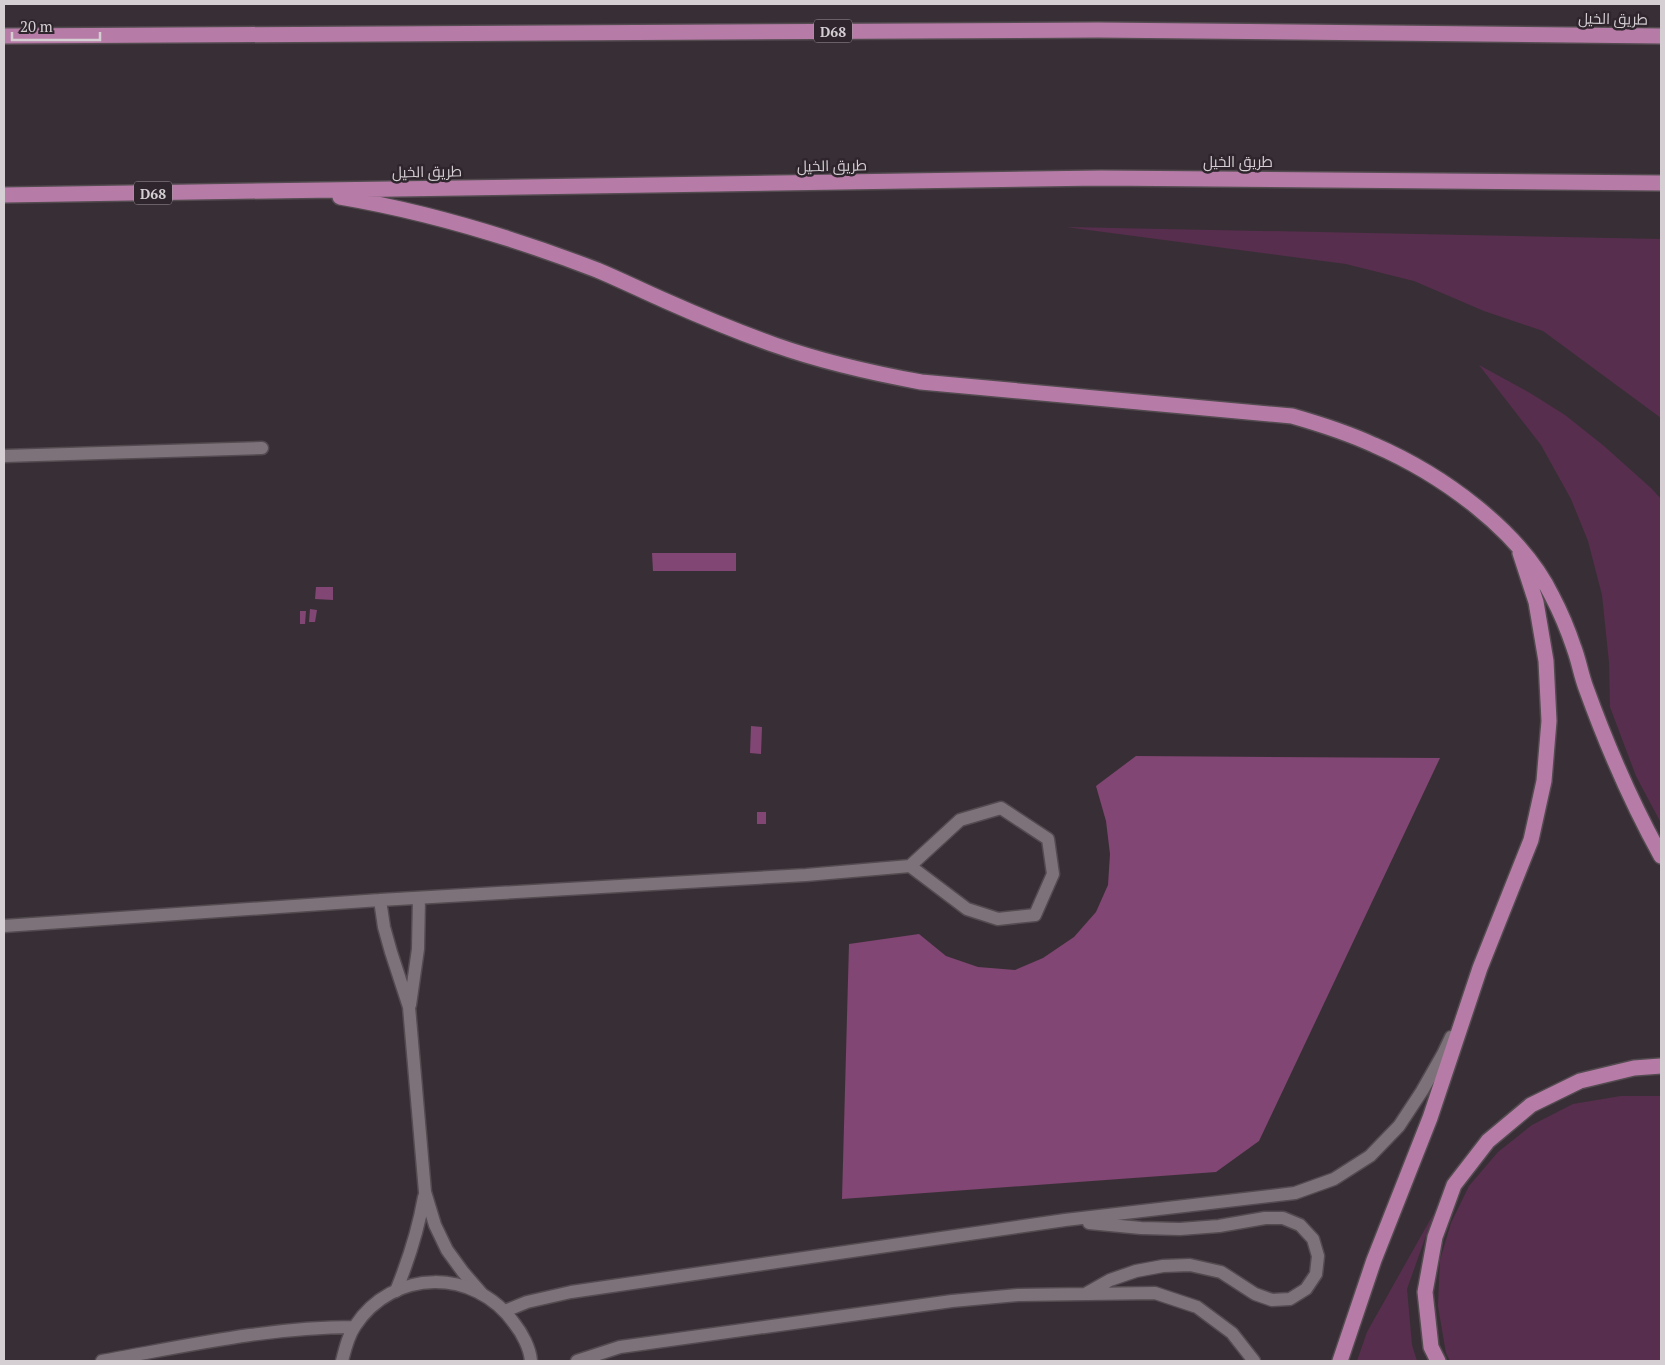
<svg xmlns="http://www.w3.org/2000/svg" width="1665" height="1365" font-family="'PT Serif',Cairo,serif">
<rect width="100%" height="100%" fill="#382f36"/>
<path fill="#582e4e" d="M1066,227L1661,239V418L1543,331L1484,311L1414,281L1346,264Z
M1479,365L1530,393L1565,415L1604,446L1652,489L1661,499V823L1636,776L1610,707L1609,662L1602,595L1588,541L1571,499L1541,445Z
M1621,1096H1661V1361H1450L1446,1353L1438,1306L1440,1260L1451,1223L1469,1186L1498,1152L1532,1125L1573,1104Z
M1434,1213L1407,1289L1412,1345L1417,1361H1357L1367,1332Z"/>
<path fill="#814673" d="M652,553H736V571H653Z
M316,587H333V600L315,599Z
M310,609L317,610L315,622H309Z
M300,611H306L305,624H300Z
M751,726L762,727L761,754L750,753Z
M1136,756L1440,758L1259,1141L1216,1172L842,1199L849,944L919,934L946,956L978,967L1015,970L1043,958L1074,937L1096,912L1108,885L1110,854L1106,821L1096,786Z
M757,812H766V824H757Z"/>
<g fill="none" stroke-linecap="round" stroke-linejoin="round">
<defs>
<path id="lane" d="M4,456L262,448"/>
<path id="street" d="M380,900L384,927L391,952L409,1007L425,1192L435,1225L447,1250L463,1272L482,1294
M4,926L380,900L806,875L910,866L960,820L1001,808L1048,839L1053,874L1035,915L998,919L967,909L910,866
M410,1005L418,949L419,898
M396,1291C409,1259 418,1231 424,1197"/>
<path id="secondary" d="M1087,1293L1110,1280L1136,1271L1163,1266L1190,1265L1221,1272L1255,1294L1272,1300L1290,1299L1306,1289L1316,1274L1318,1256L1313,1239L1300,1225L1283,1218H1265L1219,1226L1180,1229L1141,1228L1089,1223
M505,1311L527,1302L571,1292L1065,1220L1295,1193L1334,1179L1370,1156L1399,1126L1422,1091L1443,1054L1451,1037
M102,1361C186,1346 269,1327 354,1327
M342,1361C345,1349 348,1336 355,1326C393,1268 475,1268 514,1323C522,1333 530,1348 531,1361
M577,1361L620,1347L952,1301L1018,1295L1155,1293L1197,1307L1232,1333L1254,1361"/>
<path id="highway" d="M4,36L1098,30L1661,36
M4,195L1101,178L1661,183
M340,197C428,212 514,238 597,270C621,280 643,291 666,301C702,317 738,332 775,345C823,362 872,373 921,382L1292,416C1320,424 1348,433 1374,445C1441,474 1520,530 1552,596C1561,613 1568,630 1574,648C1579,661 1581,675 1586,688C1607,746 1631,802 1661,856
M1340,1361L1374,1260L1430,1118L1480,968L1531,840L1544,781L1549,721L1546,661L1536,602L1520,553
M1438,1361L1431,1347L1425,1292L1435,1237L1454,1185L1488,1141L1531,1105L1580,1081L1634,1068L1661,1066"/>
</defs>
<use href="#lane" stroke="#534b50" stroke-width="15"/>
<use href="#street" stroke="#534b50" stroke-width="15"/>
<use href="#secondary" stroke="#534b50" stroke-width="15"/>
<use href="#highway" stroke="#534b50" stroke-width="18"/>
<use href="#lane" stroke="#7d727a" stroke-width="12"/>
<use href="#street" stroke="#7d727a" stroke-width="12"/>
<use href="#secondary" stroke="#7d727a" stroke-width="12"/>
<use href="#highway" stroke="#b67ca7" stroke-width="15"/>
</g>
<g text-anchor="middle" dominant-baseline="central" stroke-width="5" stroke-linejoin="round" paint-order="stroke">
<g fill="#2e262c" stroke="#a39ca2" stroke-width="1">
<rect x="814" y="19.5" width="38" height="23" rx="4"/>
<rect x="134" y="181.5" width="38" height="23" rx="4"/>
</g>
<g font-size="14" font-weight="bold" fill="#d5cfd4">
<text x="833" y="31">D68</text>
<text x="153" y="193">D68</text>
</g>
<g font-size="15" fill="#d5cfd4" stroke="#2e262c">
<text transform="translate(1613 18) rotate(1)">طريق الخيل</text>
<text x="1238" y="161">طريق الخيل</text>
<text transform="translate(832 165) rotate(-1)">طريق الخيل</text>
<text transform="translate(427 171) rotate(-1)">طريق الخيل</text>
</g>
</g>
<rect width="1665" height="1365" fill="none" stroke="#d5cfd4" stroke-width="10"/>
<path d="M12 32v8h88v-8" fill="none" stroke="#d5cfd4" stroke-width="2.5"/>
<text x="20" y="32" font-size="15" fill="#d5cfd4" stroke="#2e262c" stroke-width="4" paint-order="stroke">20 m</text>
</svg>
